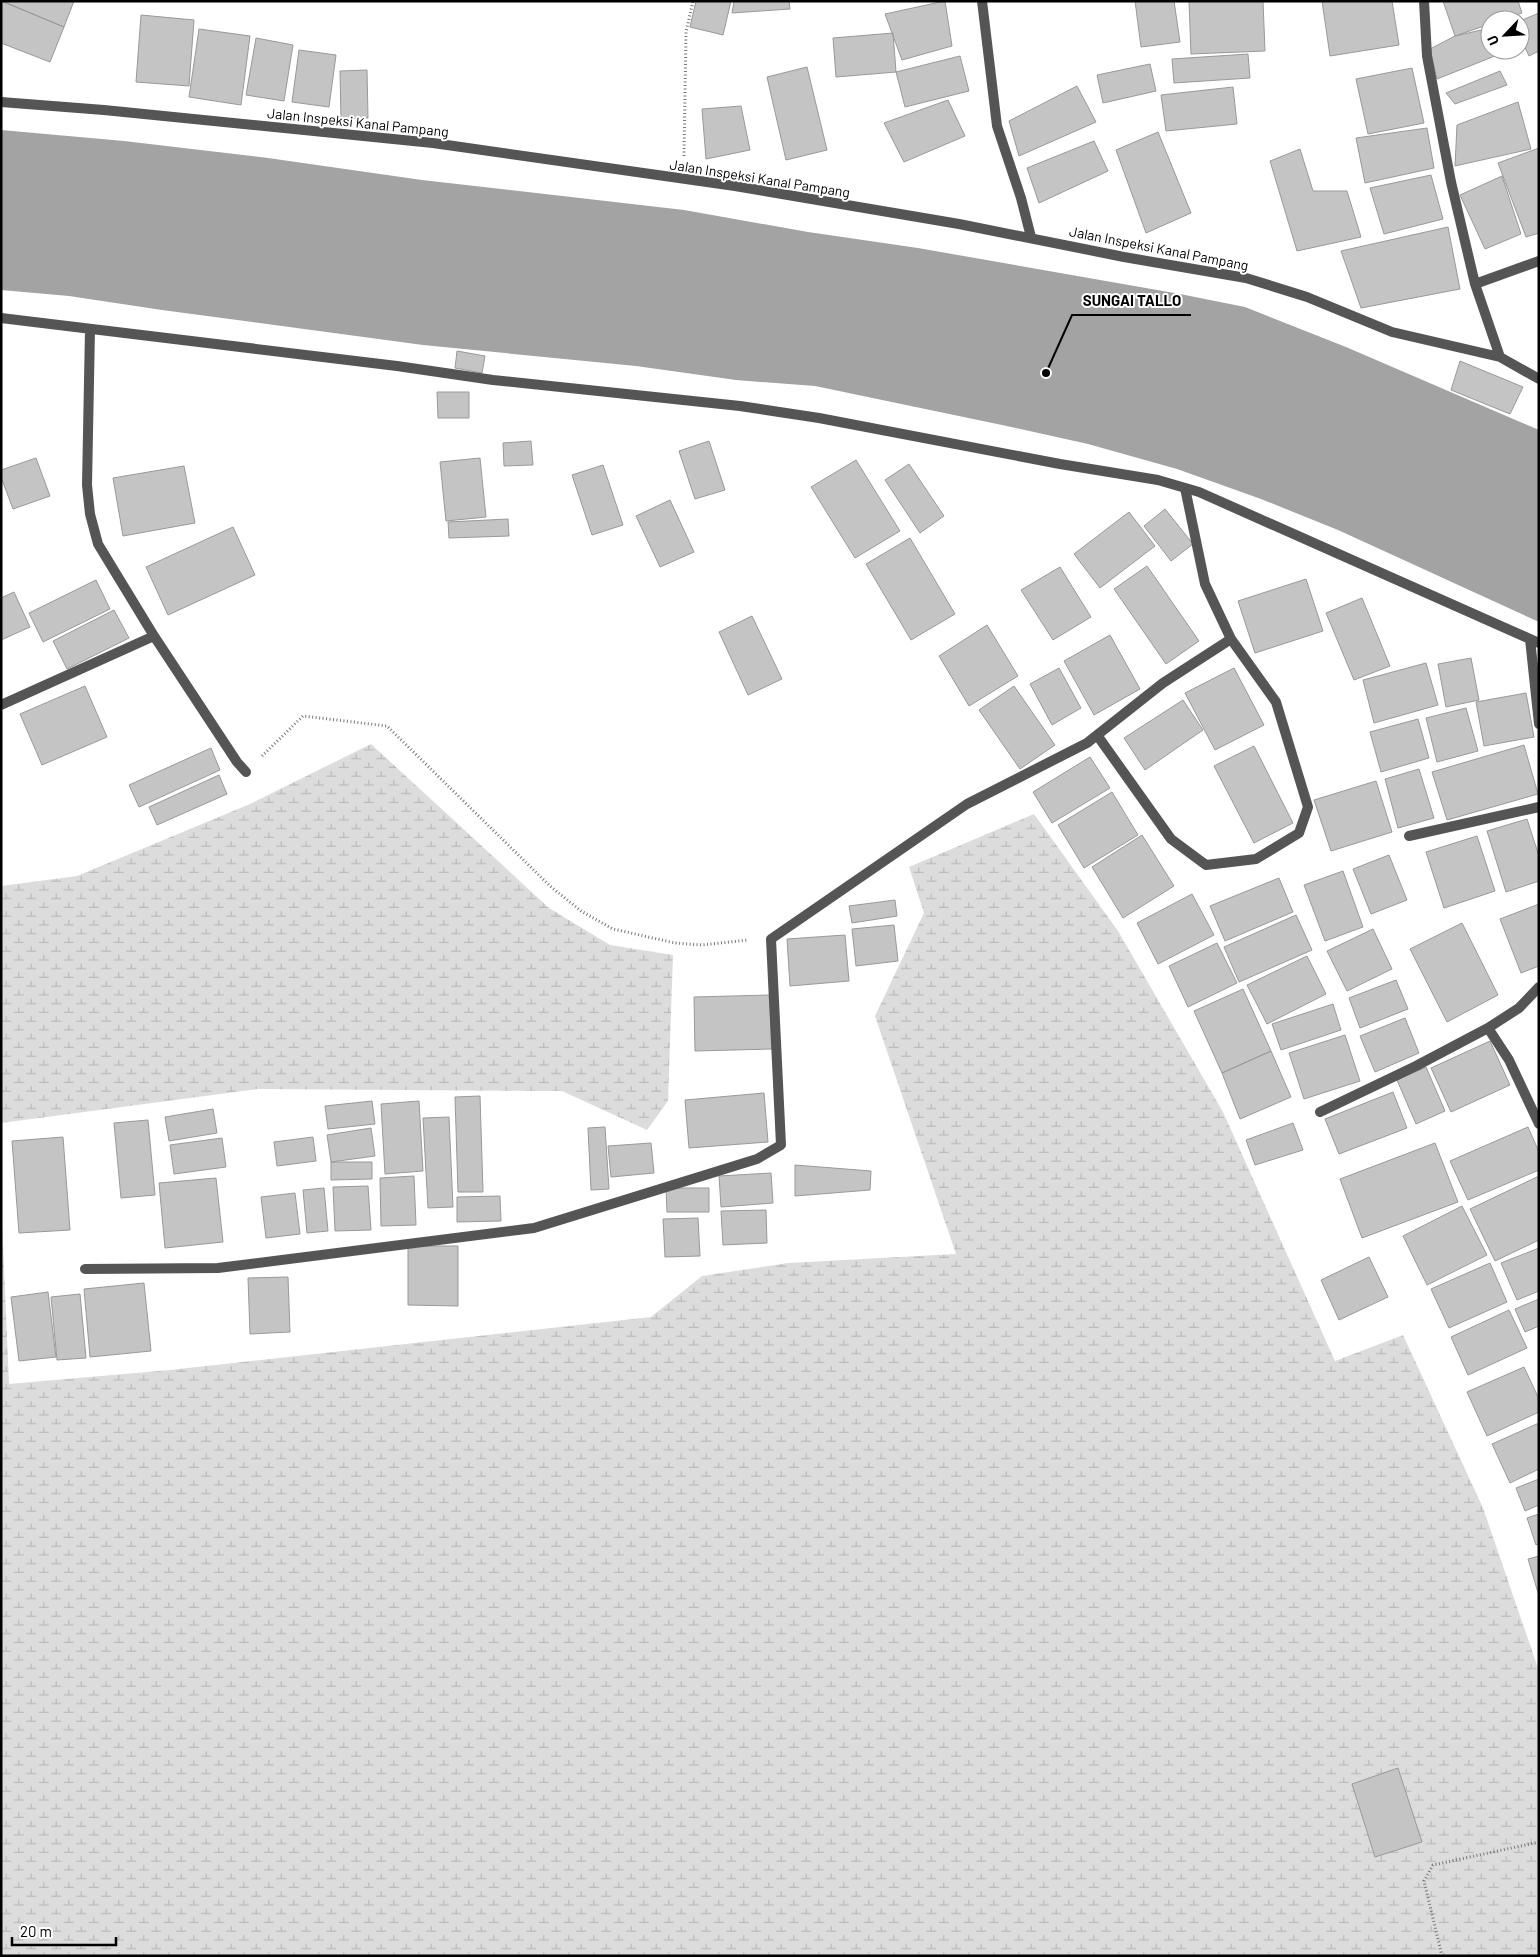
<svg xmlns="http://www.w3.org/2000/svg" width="1540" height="1957" font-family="Barlow,sans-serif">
<defs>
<pattern id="wetland-marsh" width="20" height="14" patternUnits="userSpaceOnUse" patternTransform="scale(1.25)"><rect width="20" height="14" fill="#dcdcdc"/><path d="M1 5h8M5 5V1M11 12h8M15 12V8" fill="none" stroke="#bbb"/></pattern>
</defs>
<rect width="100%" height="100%" fill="#fff"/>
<path fill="url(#wetland-marsh)" d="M371,744L549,908L610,945L673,955L668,1101L647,1130L562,1091L258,1089L1,1123V886L77,876L250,804Z
M1034,814L1118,931L1223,1112L1335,1361L1403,1335L1483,1508L1539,1671V1956H1V1196L9,1384L170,1370L651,1317L702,1276L788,1263L956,1254L875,1016L924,913L909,867Z"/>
<path fill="#a3a3a3" d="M1,130L124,141L268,158L422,180L684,210L808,232L918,248L1180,294L1245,307L1346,347L1539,430V622L1338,530L1261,499L1177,469L1088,444L1002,425L815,386L736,380L636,366L423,345L162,310L69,296L1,290Z"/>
<path fill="#c4c4c4" stroke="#999" d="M1,1L64,27L50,62L1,43Z
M2,1H74L64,27Z
M696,1H731L723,35L690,27Z
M734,1H789L790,9L732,13Z
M945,1L952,46L902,60L885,14Z
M1135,1H1174L1180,42L1141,47Z
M1189,1H1263L1265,51L1191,54Z
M1322,1H1392L1399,45L1330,56Z
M1443,1H1518L1522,13L1503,20H1490V24L1455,36Z
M1539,13V51L1529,56L1520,37V21Z
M141,15L194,20L189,86L136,82Z
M1490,28V50H1510L1437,79L1430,49L1455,36Z
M199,29L250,36L241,105L189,97Z
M893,33L896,72L836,77L833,38Z
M256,38L293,45L284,101L246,95Z
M299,50L336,55L329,107L292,102Z
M1248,54L1250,78L1174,83L1172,59Z
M960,56L969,91L905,107L896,72Z
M1150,64L1156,91L1103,103L1097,75Z
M807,67L827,150L786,160L767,77Z
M1412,68L1424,123L1368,134L1356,79Z
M367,70L368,118L341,119L340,71Z
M1500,71L1507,85L1455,104L1446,93Z
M1077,86L1096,122L1019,156L1009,121Z
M1233,87L1237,124L1166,131L1161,95Z
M948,100L965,136L904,162L884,123Z
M1518,102L1531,149L1455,166L1457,125Z
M741,106L750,150L706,159L702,109Z
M1427,128L1434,168L1365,183L1356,138Z
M1158,132L1191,213L1146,233L1116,150Z
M1094,141L1108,171L1039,203L1027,168Z
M1539,148V233L1526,237L1498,163Z
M1300,149L1313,191H1347L1361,237L1297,251L1270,161Z
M1431,175L1443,219L1384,234L1370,188Z
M1502,176L1521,234L1485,249L1460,195Z
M1448,227L1460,289L1361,308L1341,251Z
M457,351L485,356L482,373L455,368Z
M1460,361L1523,387L1510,414L1451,390Z
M437,392H469V418H438Z
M531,441L533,465L504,466L503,443Z
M709,441L725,490L695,499L679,451Z
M36,458L50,496L13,509L1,477V470Z
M480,458L486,517L446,521L440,462Z
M856,460L900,531L855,558L811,487Z
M909,464L944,516L920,533L885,480Z
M603,465L623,525L592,535L572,475Z
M184,466L195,523L123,536L113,478Z
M670,500L694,552L660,567L636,516Z
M1165,509L1193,544L1171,561L1144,526Z
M1129,512L1155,546L1100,588L1074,554Z
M508,519L509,536L449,538L448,522Z
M233,527L255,575L168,615L146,567Z
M910,538L955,614L911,640L866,564Z
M1147,566L1199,641L1166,664L1114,589Z
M1060,567L1091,617L1053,640L1021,590Z
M1306,579L1323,631L1255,653L1238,601Z
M96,580L110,609L43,642L29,613Z
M14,592L30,627L1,640V598Z
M1362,598L1390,666L1354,680L1326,613Z
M114,610L129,638L67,669L53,641Z
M752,616L782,679L748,695L719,632Z
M987,625L1018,676L969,706L939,656Z
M1110,635L1140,689L1094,715L1064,661Z
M1471,658L1479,700L1446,707L1438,664Z
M1426,663L1438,705L1374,723L1363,680Z
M1059,668L1081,708L1052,725L1030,684Z
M1234,668L1264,725L1215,750L1185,693Z
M85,686L107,737L42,765L20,714Z
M1014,686L1055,745L1020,769L979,710Z
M1526,693L1534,737L1484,746L1476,702Z
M1183,700L1203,730L1145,770L1124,738Z
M1466,708L1478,751L1437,762L1426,718Z
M1418,719L1429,758L1381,772L1370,732Z
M1524,745L1538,794L1447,820L1432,772Z
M1254,746L1293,823L1254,843L1214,766Z
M211,748L220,770L139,807L129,785Z
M1090,757L1110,788L1052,823L1033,792Z
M1419,769L1434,818L1398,828L1385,779Z
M219,775L227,794L157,825L149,807Z
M1376,781L1392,832L1331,851L1314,800Z
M1112,792L1138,835L1084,868L1058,825Z
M1527,819L1539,856V881L1506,892L1487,831Z
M1142,835L1174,886L1123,918L1092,867Z
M1477,836L1495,891L1444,908L1426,852Z
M1389,855L1407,900L1371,914L1353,869Z
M1343,871L1363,927L1325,941L1304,885Z
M1279,878L1293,912L1225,941L1210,906Z
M1192,894L1214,935L1158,964L1137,923Z
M895,900L897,916L852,923L849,906Z
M1539,904V966L1521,973L1500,919Z
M1296,915L1312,950L1239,982L1224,947Z
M1462,923L1498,995L1447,1022L1410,949Z
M894,925L898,961L856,966L852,929Z
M1373,929L1392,969L1347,991L1327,951Z
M845,935L849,981L790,986L787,939Z
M1217,943L1237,983L1188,1007L1169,966Z
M1307,956L1326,994L1267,1024L1247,985Z
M1396,980L1408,1009L1360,1028L1349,998Z
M1243,989L1271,1051L1222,1073L1194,1011Z
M770,995L772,1049L695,1051L694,997Z
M1333,1004L1341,1030L1281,1050L1272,1024Z
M1405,1018L1419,1053L1375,1072L1360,1036Z
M1345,1035L1360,1081L1304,1099L1289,1053Z
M1490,1041L1510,1085L1451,1112L1431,1068Z
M1271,1051L1291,1097L1240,1119L1222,1073Z
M1426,1067L1445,1111L1416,1124L1397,1080Z
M1393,1092L1407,1128L1339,1154L1325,1119Z
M764,1093L768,1142L689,1148L685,1100Z
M480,1096L483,1192H458L455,1097Z
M372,1101L375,1124L328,1129L325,1106Z
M419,1101L423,1171L385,1174L381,1104Z
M213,1109L217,1133L169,1141L165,1117Z
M449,1117L453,1207L428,1208L423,1118Z
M148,1120L155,1195L121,1198L114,1123Z
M1293,1123L1303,1150L1255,1165L1246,1140Z
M605,1127L609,1189L591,1190L588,1128Z
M1528,1127L1539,1152V1170L1468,1200L1450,1161Z
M371,1128L375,1156L331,1162L327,1135Z
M63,1137L70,1230L19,1233L12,1141Z
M313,1137L316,1161L277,1166L274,1142Z
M222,1138L226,1167L174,1174L170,1145Z
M651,1143L654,1173L611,1177L608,1146Z
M1435,1143L1458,1202L1362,1238L1340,1179Z
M331,1162H372V1179L331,1180Z
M795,1165L871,1171L870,1190L795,1196Z
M771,1173L773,1203L721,1207L719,1176Z
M414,1176L416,1225L381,1226L380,1178Z
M1539,1176V1240L1495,1261L1470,1209Z
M216,1178L223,1242L165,1248L159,1183Z
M368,1186L371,1230L335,1231L333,1187Z
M324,1188L328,1231L307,1233L303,1190Z
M666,1188H709V1212H667Z
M295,1193L300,1234L266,1238L261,1197Z
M500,1196L501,1221L457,1222V1197Z
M1462,1206L1487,1255L1427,1285L1403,1236Z
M766,1210L767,1243L723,1245L721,1211Z
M698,1218L700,1256L665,1257L663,1219Z
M408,1246H458V1306L408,1305Z
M1539,1248V1291L1517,1300L1501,1263Z
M1369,1257L1388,1297L1339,1320L1321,1280Z
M1490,1263L1507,1302L1449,1328L1431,1289Z
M288,1277L290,1332L250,1334L248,1278Z
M144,1283L151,1351L90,1357L84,1289Z
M48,1292L56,1357L19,1361L11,1297Z
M80,1294L86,1358L57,1360L51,1297Z
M1539,1299V1326L1525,1332L1515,1309Z
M1509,1310L1527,1348L1468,1375L1451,1337Z
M1524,1367L1539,1399V1412L1487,1436L1467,1392Z
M1539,1423V1469L1510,1483L1492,1444Z
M1539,1479V1505L1525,1511L1516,1488Z
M1539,1514V1544L1536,1545L1527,1518Z
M1539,1556V1596L1528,1559Z
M1398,1768L1422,1842L1375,1857L1352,1784Z"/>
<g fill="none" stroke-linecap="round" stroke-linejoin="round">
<path stroke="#777" stroke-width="3" stroke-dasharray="1 2.5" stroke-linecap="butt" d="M684,156L686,32L693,1
M262,756L303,716L387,726L550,886L581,911L613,929L675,943L702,945L748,940
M1442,1956L1424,1881L1433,1865L1539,1842"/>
<path stroke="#555" stroke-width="10" d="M982,1L997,126L1021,198L1031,237
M1424,1L1427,56L1451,182L1475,284L1500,357
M1,102L104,110L433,143L735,186L959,224L1124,257L1246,278L1307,297L1392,332L1500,357L1539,379
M1475,284L1539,261
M1,318L397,366L493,380L740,406L819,418L1060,464L1158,480L1199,492L1539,643
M90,329L87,485L90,514L98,544L154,636L237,762L246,772
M1530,639L1539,724
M1,705L154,636
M1097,735L1171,839L1206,865L1256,859L1299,833L1308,807L1276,702L1231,639
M1409,836L1539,807
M1539,987L1519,1008L1488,1028L1509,1060L1539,1124
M1320,1112L1416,1066L1488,1028
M85,1269L218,1268L534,1228L757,1159L781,1145L771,939L967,804L1087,743L1163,683L1231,639L1205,584L1185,488"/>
</g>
<g text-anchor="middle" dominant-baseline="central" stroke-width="4" stroke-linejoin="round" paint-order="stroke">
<g font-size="14" fill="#000" stroke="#fff">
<text transform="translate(358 122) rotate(6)">Jalan Inspeksi Kanal Pampang</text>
<text transform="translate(760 178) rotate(9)">Jalan Inspeksi Kanal Pampang</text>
<text transform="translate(1159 248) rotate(11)">Jalan Inspeksi Kanal Pampang</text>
</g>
</g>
<path fill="none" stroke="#000" stroke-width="2" d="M1046 373L1072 315H1191"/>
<circle fill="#000" stroke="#fff" stroke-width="2" cx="1046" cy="373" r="5"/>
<g font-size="15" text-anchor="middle" font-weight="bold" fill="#000" stroke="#fff" stroke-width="4" stroke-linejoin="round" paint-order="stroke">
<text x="1132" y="306">SUNGAI TALLO</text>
</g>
<rect width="1540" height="1957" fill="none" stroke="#000000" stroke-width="5"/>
<g transform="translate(1505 35) rotate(245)"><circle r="24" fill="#ffffff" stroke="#999999"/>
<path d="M0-4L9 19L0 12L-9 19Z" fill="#000000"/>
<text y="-8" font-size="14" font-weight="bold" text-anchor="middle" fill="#000000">U</text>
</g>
<path d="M12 1937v8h104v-8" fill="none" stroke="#000000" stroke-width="2.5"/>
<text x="20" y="1937" font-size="15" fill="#000000" stroke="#ffffff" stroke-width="4" paint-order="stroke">20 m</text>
</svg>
